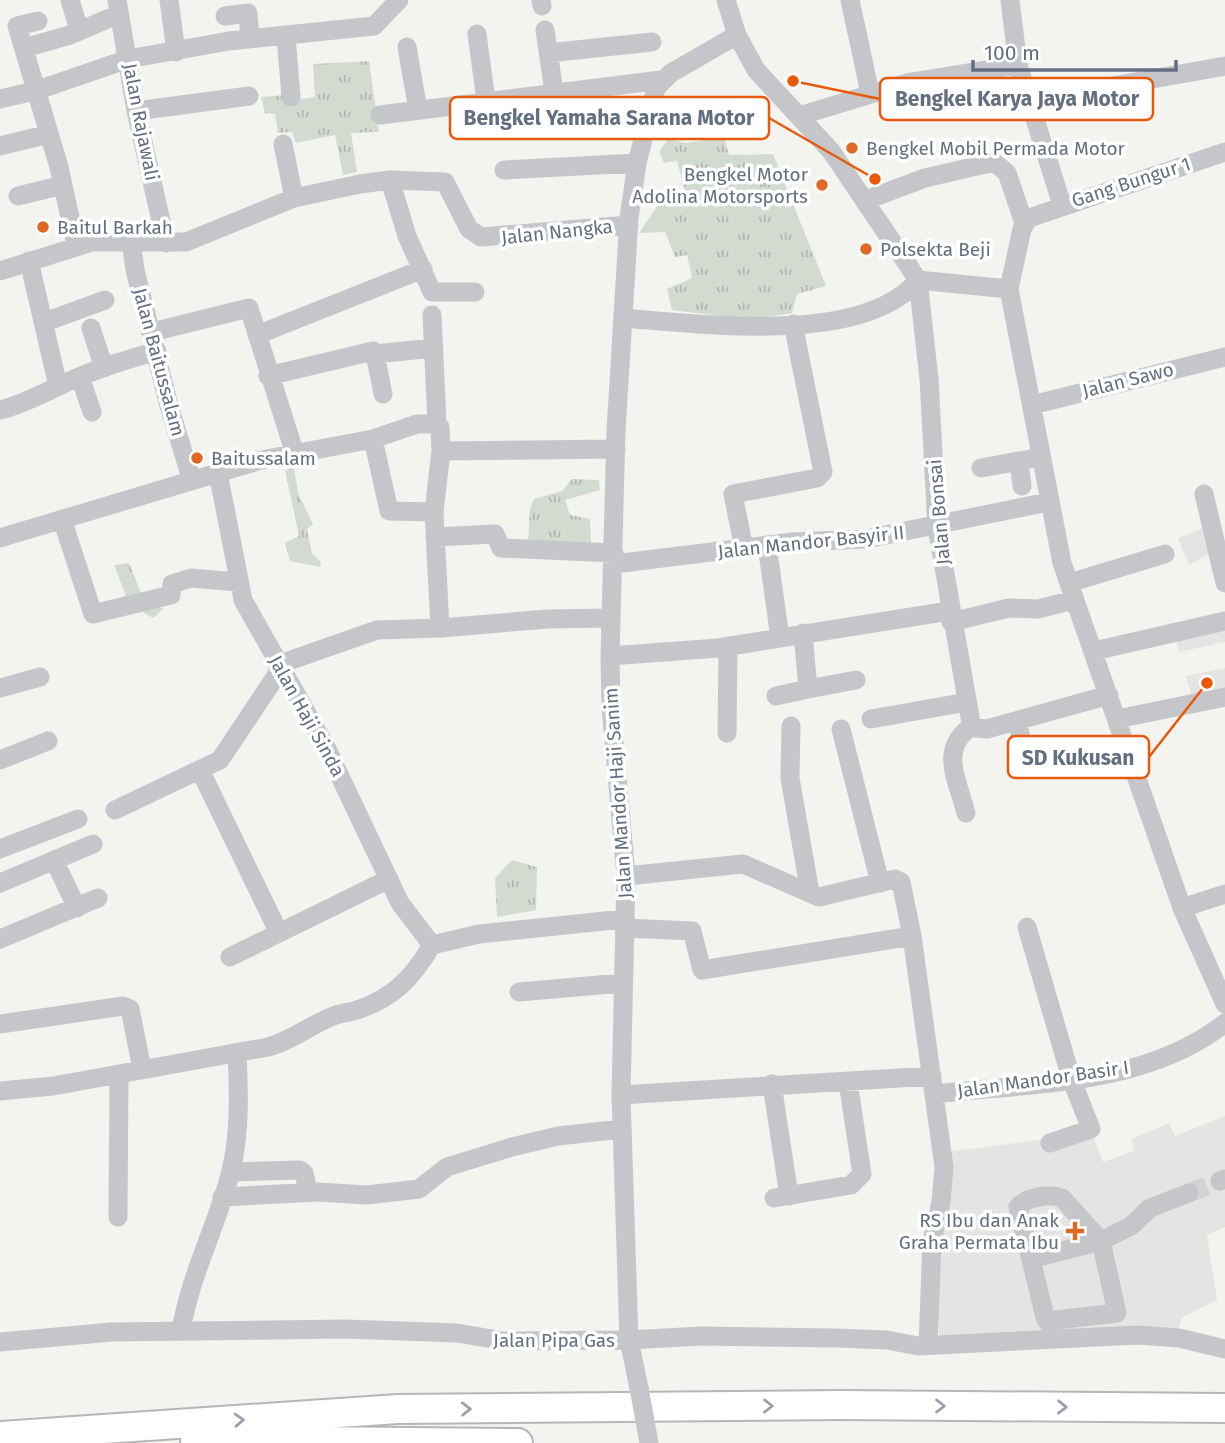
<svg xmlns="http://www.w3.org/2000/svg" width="1225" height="1443" font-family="'Fira Sans',sans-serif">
<defs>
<pattern id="grass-tufts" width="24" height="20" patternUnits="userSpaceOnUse" patternTransform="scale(1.75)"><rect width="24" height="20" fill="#d3dbd1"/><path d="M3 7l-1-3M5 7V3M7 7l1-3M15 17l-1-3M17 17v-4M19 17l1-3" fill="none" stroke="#afb6af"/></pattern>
</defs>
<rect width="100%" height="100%" fill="#f3f4ef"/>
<path fill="#e4e4e3" d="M1207,527L1212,545L1207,548L1209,554L1189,565L1178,538Z
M1225,622V642L1179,652L1175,633Z
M1225,668V691L1192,697L1186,676Z
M1225,1116V1227L1207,1235L1217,1300L1181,1318L1178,1333L940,1346L932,1241L947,1152L1092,1133L1103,1162L1134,1151L1131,1139L1169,1123L1175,1136Z"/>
<path fill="url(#grass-tufts)" d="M369,61L379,132L351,133L357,172L343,175L335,135L296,143L292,132L278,133L275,114L265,113L261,97L285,95L286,101L315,97L313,64Z
M724,137L729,155L773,154L826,286L797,294L792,313L750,320L672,310L667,289L692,278L687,255L675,257L665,232L639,233L665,195L685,191L677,161L664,163L659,152L668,139L687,143Z
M294,467L298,493L313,524L307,529L312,554L321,562L320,567L290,561L285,543L299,536L285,470Z
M572,479L599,480L600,490L565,500L570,515L590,519L591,543L528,542L530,508L534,499L562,491Z
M129,563L143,598L163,609L153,618L129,604L114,565Z
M512,860L537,867L536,910L497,917L495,878Z"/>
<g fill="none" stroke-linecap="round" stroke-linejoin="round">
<path stroke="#cfd3d3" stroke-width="19" stroke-dasharray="19 10" stroke-linecap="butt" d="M1189,1193L1220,1181"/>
<defs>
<path id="highway" d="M0,1436L398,1409L841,1405L1225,1408
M195,1440L518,1443"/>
</defs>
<use href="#highway" stroke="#b4b6ba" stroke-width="32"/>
<path stroke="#c4c6ca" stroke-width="19" d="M70,0L79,30
M117,0L136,111L166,243
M169,0L176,52
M541,0L542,6
M726,0L737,35L756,70L831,151L918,280L1009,289
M850,0L870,93
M1010,0L1018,65L1062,205
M225,16L248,13L250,39
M38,21L17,26L59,167L76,245
M545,30L554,92
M477,34L486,101
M286,36L291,97
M407,47L418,110
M24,48L70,35L119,14
M548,53L652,42
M0,99L35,91L128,59L229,41L374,26L399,0
M1028,101L1225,66
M136,111L249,96
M380,115L661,80
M799,116L907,83L1018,65
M283,144L294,198
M0,146L49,134
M504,170L637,163
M390,180L407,236L432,292H475
M18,196L63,185
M866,200L925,178L994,162L1007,173L1024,223
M131,241L135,270L169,406L192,481
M29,261L58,386
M0,271L92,242H186L294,198L360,184L390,180L445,182L469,229L481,237L629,225
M918,280L929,379L937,527L971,723L976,728L987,729L1109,695
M1009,289L1062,563L1182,908L1225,1004
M1009,289L1022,229L1029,218L1225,152
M432,315L437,424L440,427L441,451L434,512L440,628L548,619L611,618
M623,318C701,324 863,346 918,280
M45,322L105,300
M91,328L104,368
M152,332L249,308L295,454
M257,335L423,269
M268,376L373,351L375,354
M80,377L92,412
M383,394L375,354L434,348
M1032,405L1225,357
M0,410C21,405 37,396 57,387C88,371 123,361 157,351
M373,439L389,511L434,512
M441,451L616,449
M1019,461L1022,486
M981,468L1041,457
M218,473L243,600L327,749L400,903L432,945
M1204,494L1225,583
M62,519L93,614L171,595L172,584L191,578L238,582
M435,537L495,534L501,548L614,553
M0,538L261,460L373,439L417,424H437
M767,545L780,638
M744,549L733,494L817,478L823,472L793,324
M614,564L792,542L866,539L1048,502
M1069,583L1165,554
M951,622L1009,608L1038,609L1074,600
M803,633L808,689L856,680
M1094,651L1225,621
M610,656L718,648L949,611
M277,665L377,630L440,628
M0,688L40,677
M776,696L808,689
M871,719L967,702
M1117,719L1225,697
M1018,721L1024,757L1018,765
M791,726L790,778L810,893
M841,729L880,883
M727,733L728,646
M0,760L48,741
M200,770L279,933
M115,810L220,760L280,670
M966,813C957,778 938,749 973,725
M0,849L78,819
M54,860L77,908
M626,876L743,864L819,897L895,879L901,882L912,936L944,1167L941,1202L932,1241L928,1345
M0,883L93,844
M1182,908L1225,894
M1027,927L1071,1078L1091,1129L1050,1143
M624,928L692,931L702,970L912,936
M0,939L98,898
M230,957L389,879
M519,992L622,983
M0,1024L123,1006L130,1009L142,1069
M772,1084L789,1196
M0,1091L53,1086L268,1047C291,1041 309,1026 331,1017C339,1013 348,1013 357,1010C394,998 413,977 432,945L479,934L624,919
M935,1094C1032,1083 1145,1086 1225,1023
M621,1095L932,1076
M231,1172L300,1170L304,1173L308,1192
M1220,1181L1225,1179
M222,1197L318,1192L367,1195L419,1189L447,1167L512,1147L558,1136L622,1129
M774,1198L851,1185L862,1174L848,1082
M118,1217L119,1075
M1031,1259L1101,1241L1062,1198C1049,1193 1027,1197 1018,1207L1045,1317L1047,1321L1117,1313L1101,1241L1131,1226L1150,1208L1189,1193
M181,1331C190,1275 217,1226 231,1171C240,1132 239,1093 237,1053
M0,1342L112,1332L345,1329L457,1333L504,1341L629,1340L701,1336L836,1338L887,1340L918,1346L1138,1335L1179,1338L1225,1349
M639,1388L629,1340L621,1095L626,876L611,707L610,656L616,431L629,218L637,163L656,88L671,73L737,35"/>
<use href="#highway" stroke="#fff" stroke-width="28"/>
<path stroke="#c4c6ca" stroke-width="19" d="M639,1388L649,1443"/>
</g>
<defs><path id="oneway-chevron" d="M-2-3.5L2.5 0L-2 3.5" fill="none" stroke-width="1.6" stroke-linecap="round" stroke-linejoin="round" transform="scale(1.75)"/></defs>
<g stroke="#9aa1ac">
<use href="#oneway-chevron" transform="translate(768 1406)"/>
<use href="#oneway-chevron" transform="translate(940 1406)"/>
<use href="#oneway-chevron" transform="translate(1062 1407) rotate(1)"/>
<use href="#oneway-chevron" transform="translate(466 1409) rotate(-1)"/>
<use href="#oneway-chevron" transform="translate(239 1420) rotate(-4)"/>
</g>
<g fill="#df6824" stroke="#fff" stroke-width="2.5">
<circle cx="852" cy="148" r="7"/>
<circle cx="822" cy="185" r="7"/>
<circle cx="43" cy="227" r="7"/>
<circle cx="866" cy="249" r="7"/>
<circle cx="197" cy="458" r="7"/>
<path d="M1071.5 1220.5h7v7h7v7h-7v7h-7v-7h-7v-7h7z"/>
</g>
<g text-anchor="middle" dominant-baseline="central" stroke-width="7" stroke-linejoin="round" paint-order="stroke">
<g font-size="19" fill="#636f80" stroke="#fff">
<text transform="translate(141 122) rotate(79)">Jalan Rajawali</text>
<text transform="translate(1131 182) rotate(-18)">Gang Bungur 1</text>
<text transform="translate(557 232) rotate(-6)">Jalan Nangka</text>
<text transform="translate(159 362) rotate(75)">Jalan Baitussalam</text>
<text transform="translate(1128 380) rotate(-14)">Jalan Sawo</text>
<text transform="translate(939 512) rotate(-95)">Jalan Bonsai</text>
<text transform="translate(811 542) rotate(-6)">Jalan Mandor Basyir II</text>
<text transform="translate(307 716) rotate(61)">Jalan Haji Sinda</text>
<text transform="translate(618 793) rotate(-94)">Jalan Mandor Haji Sanim</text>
<text transform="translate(1043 1079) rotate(-8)">Jalan Mandor Basir I</text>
<text x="554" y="1340">Jalan Pipa Gas</text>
</g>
<g font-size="19" fill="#636f80" stroke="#fff" text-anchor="start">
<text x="866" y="148">Bengkel Mobil Permada Motor</text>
<text x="808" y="174" text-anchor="end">Bengkel Motor<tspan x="808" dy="22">Adolina Motorsports</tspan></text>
<text x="57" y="227">Baitul Barkah</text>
<text x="880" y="249">Polsekta Beji</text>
<text x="211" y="458">Baitussalam</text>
<text x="1059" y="1220" text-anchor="end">RS Ibu dan Anak<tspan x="1059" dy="22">Graha Permata Ibu</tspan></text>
</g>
</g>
<path fill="none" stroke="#e8590c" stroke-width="2.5" d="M793 81L880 99M875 179L769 118M1207 683L1149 757"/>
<g fill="#e8590c" stroke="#fff" stroke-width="2.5">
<circle cx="793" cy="81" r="7"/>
<circle cx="875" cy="179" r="7"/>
<circle cx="1207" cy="683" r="7"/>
</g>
<g fill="#fff" stroke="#e8590c" stroke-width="2.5">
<rect x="880" y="78" width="273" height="42" rx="7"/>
<rect x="450" y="97" width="319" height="42" rx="7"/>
<rect x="1008" y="736" width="141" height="42" rx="7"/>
</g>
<g font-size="21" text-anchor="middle" font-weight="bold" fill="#636f80">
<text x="1017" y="106">Bengkel Karya Jaya Motor</text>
<text x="609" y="125">Bengkel Yamaha Sarana Motor</text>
<text x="1078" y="765">SD Kukusan</text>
</g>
<path d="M973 60v10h203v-10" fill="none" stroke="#636f80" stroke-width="3.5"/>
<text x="984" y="60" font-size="21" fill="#636f80" stroke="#ffffff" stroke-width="5" paint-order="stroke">100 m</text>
</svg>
